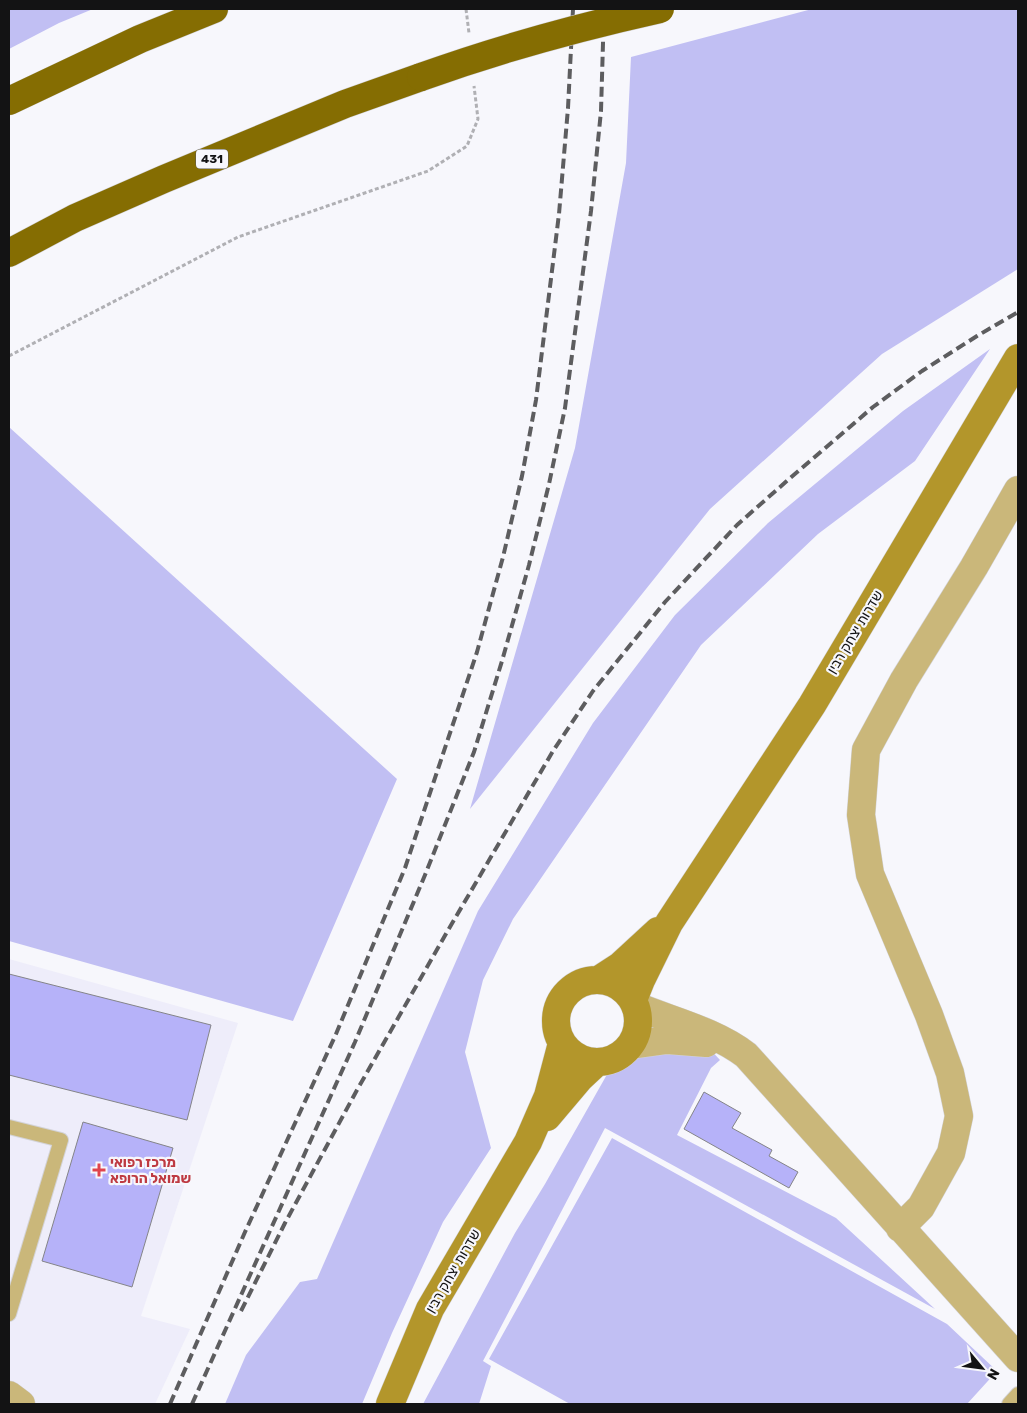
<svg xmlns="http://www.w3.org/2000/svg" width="1027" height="1413" font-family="Rubik,Heebo,sans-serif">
<rect width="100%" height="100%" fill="#f7f7fc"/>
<path fill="#eeedfa" d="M9,959L238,1023L141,1316L190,1329L155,1404H9Z"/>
<path fill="#c1bff3" d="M9,9H93L59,23L9,49Z
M812,9H1018V269L882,354L710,509L470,809L575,448L626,163L631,57Z
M990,349L915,461L818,534L701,645L513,919L483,980L465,1052L491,1148L443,1222L392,1333L362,1404H225L246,1355L300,1282L317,1279L478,911L593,723L675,615L768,523L903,411Z
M9,427L397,779L293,1021L9,941Z
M648,1002L694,1032L720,1060L711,1068L677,1135L836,1218L935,1309L605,1128L483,1361L491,1366L479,1404H423L515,1233L545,1184Z
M612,1138L947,1324L997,1371L967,1404H570L489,1359Z"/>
<path fill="#b6b2f9" stroke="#848488" d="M9,974L211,1025L187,1120L9,1075Z
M704,1092L741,1113L732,1128L772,1150L769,1156L798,1172L789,1188L684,1129Z
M83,1122L173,1148L132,1287L42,1261Z"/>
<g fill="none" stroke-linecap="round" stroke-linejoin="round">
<defs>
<path id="lane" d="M9,1127L61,1140L9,1314
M1009,1404L1018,1394"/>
<path id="street" d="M636,1006C672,1021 715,1031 746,1055L1018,1358
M631,1045L667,1040L706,1043
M900,1228L921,1207L951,1153L959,1116L950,1073L929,1015L870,874L861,815L866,750L904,680L974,567L1018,490
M9,1395L21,1404"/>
<path id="secondary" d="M600,979L620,966L658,931
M556 1021a41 41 0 1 1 82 0a41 41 0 1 1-82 0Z
M633,1000L641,980L669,923L812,705L1018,358
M547,1117L580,1078L596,1063
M390,1404L430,1309L528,1142L548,1096L562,1043"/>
<path id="highway" d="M9,101L140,39L214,9
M9,253L75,218L164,179L345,104L421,77"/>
</defs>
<use href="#lane" stroke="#d3d3d7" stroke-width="16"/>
<use href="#street" stroke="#d3d3d7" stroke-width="29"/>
<use href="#secondary" stroke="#d3d3d7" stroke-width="29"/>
<use href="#highway" stroke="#d3d3d7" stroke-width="29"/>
<path stroke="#b0b0b4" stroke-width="3" stroke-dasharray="4 2.5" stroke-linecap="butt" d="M466,9L469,33
M9,356L238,237L428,171L467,146L478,119L474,86"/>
<use href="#lane" stroke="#cab77a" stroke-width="14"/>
<use href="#street" stroke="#cab77a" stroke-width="28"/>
<use href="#secondary" stroke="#b3962b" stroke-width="28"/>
<use href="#highway" stroke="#856d02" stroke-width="28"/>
<path stroke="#5d5d5f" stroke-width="4" stroke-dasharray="10 5" stroke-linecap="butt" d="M241,1311L285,1223L357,1090L447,932L553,751L593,691L665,602L737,525L789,479L873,407L922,371L977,336L1018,312
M170,1404L245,1232L336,1034L405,868L477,652L503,557L522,476L536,400L559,214L568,108L573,9
M192,1404L355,1042L425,875L474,752L502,661L529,565L549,484L565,408L591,211L601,111L604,9"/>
<defs>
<path id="highway-bridge" d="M421,77C499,49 579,27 660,9"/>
</defs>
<use href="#highway-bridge" stroke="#d3d3d7" stroke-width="29" stroke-linecap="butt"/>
<use href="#highway-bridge" stroke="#856d02" stroke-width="28"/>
</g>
<path fill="#e0444e" stroke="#f7f7fc" stroke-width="2" d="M96.5 1162.5h5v5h5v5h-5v5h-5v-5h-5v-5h5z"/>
<g text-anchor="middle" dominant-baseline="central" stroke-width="4.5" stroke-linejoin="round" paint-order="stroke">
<rect fill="#f7f7fc" stroke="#57575a" stroke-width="1" x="196" y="149.5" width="32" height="19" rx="4"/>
<g font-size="12" font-weight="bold" fill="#131314">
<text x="212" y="159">431</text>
</g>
<g font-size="14" fill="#131314" stroke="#f7f7fc">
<text transform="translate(855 632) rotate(-59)">שדרות יצחק רבין</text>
<text transform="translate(453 1271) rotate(-60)">שדרות יצחק רבין</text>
</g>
<g font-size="14" font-weight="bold" fill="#be3a42" stroke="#f7f7fc" text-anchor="start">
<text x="110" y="1162">מרכז רפואי<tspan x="110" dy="16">שמואל הרופא</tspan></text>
</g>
</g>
<rect width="1027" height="1413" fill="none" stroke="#131314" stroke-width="20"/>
<g transform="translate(982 1368) rotate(119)" stroke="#f7f7fc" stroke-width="4" paint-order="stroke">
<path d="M0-4L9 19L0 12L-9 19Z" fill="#131314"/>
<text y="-8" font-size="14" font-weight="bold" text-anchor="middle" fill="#131314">N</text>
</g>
</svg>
